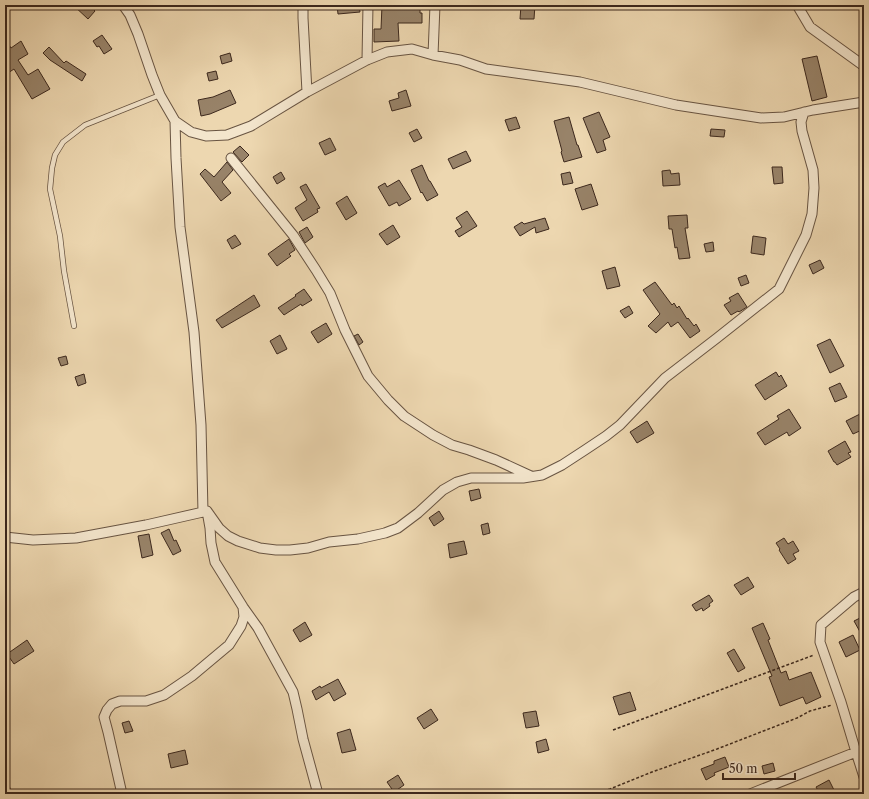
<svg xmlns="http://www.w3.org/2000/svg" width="869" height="799" font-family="'Libre Caslon Text',serif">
<rect width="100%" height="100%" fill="#edd7b0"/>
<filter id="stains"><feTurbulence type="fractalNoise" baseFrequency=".005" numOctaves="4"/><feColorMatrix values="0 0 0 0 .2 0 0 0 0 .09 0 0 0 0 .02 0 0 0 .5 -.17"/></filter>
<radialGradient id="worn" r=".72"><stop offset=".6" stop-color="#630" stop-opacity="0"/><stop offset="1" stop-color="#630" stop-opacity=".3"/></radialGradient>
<path fill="#988369" stroke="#3c281d" d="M73,5H89L95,11L88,19Z
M337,5H359L360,12L338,14Z
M382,5H420V13H422V23H398L399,41L374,42V29H381Z
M521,5H535L534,19H520Z
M102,35L112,49L104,54L99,46L97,47L93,41Z
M5,39L11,48L21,41L28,54L18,60L28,75L38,69L50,89L32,99L14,69L5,75Z
M49,47L64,63L66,61L86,74L82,81L50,60L43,53Z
M230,53L232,61L222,64L220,56Z
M817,56L827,97L812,101L802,59Z
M216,71L218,79L209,81L207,73Z
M230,90L236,103L210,114L201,116L198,100L213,97Z
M406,90L411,106L392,111L389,101L399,98L398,93Z
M599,112L610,137L603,140L606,150L597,153L583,118Z
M516,117L520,128L509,131L505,120Z
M569,117L577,145H578L582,157L564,162L561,152L562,151L554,121Z
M417,129L422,138L414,142L409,133Z
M711,129L725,130L724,137L710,136Z
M330,138L336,150L325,155L319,143Z
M240,146L249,155L242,162L233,152Z
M466,151L471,161L453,169L448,159Z
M227,162L233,170L222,182L231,193L221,201L200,174L205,169L214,177Z
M422,165L429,181H430L438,195L427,201L422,192L421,193L411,170Z
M772,167H782L783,183L774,184Z
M670,170L671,174L679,173L680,185L663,186L662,171Z
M281,172L285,179L277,184L273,177Z
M570,172L573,183L563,185L561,174Z
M399,180L411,199L399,206L397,202L389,206L378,187L385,183L387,187Z
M306,184L320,208L317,209L318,212L303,221L295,208L307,200L300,187Z
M591,184L598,205L582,210L575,189Z
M347,196L357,213L346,220L336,203Z
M467,211L477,226L459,237L455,231L462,227L456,218Z
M687,215L688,228H685L690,258L679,259L677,247L675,248L672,229H669L668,216Z
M545,218L549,229L536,233L535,227L520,236L514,227L522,222L524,224Z
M393,225L400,237L387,245L379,234Z
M307,227L313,237L305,243L299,232Z
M235,235L241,244L232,249L227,240Z
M753,236L766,238L764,255L751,253Z
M289,239L295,250L289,254L291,256L277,266L268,254Z
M713,242L714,251L706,252L704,244Z
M820,260L824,268L813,274L809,265Z
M615,267L620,286L607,289L602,271Z
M746,275L749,283L741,286L738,278Z
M655,282L672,305L674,303L677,308L679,306L687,319L688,318L694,326L696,324L700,331L690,338L678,322L671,327L668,322L656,333L648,326L660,314L643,290Z
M304,289L312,300L302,306L301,304L284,315L278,308L296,296L295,295Z
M738,293L747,307L739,312L738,311L731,315L724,305L731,301L729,298Z
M254,295L260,306L222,328L216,320Z
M629,306L633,313L625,318L620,311Z
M326,323L332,334L318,343L311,332Z
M358,334L363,342L359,345L354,336Z
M280,335L287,349L277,354L270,341Z
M830,339L844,366L830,373L817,345Z
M66,356L68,364L61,366L58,358Z
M776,372L779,377L781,375L787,386L765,400L755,385Z
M84,374L86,383L78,386L75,377Z
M840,383L847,397L835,402L829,388Z
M789,409L801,428L789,436L787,432L765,445L757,433L779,419L777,416Z
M864,412V429L853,434L846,421Z
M647,421L654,433L637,443L630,432Z
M845,441L851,452L848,453L851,457L837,465L835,462H834L828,451Z
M479,489L481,498L471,501L469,491Z
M439,511L444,519L434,526L429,518Z
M488,523L490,533L483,535L481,525Z
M169,529L174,541L176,540L181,551L173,555L161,533Z
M149,534L153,555L142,558L138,536Z
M784,538L788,544L793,541L799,551L793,554L796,559L788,564L779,550L780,549L776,543Z
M464,541L467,554L450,558L448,544Z
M748,577L754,587L741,595L734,585Z
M709,595L713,601L709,604L710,606L703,611L702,608L696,611L692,605Z
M864,616V639L854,621Z
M305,622L312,635L300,642L293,630Z
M763,623L770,639L768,640L781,673L786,671L789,680L811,672L821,697L806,704L803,697L780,706L769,677L772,676L752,628Z
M853,635L860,650L846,657L839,642Z
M27,640L34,651L14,664L7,654Z
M734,649L745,668L738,672L727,653Z
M338,679L346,694L334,701L329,692L316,700L312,691L320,686L321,688Z
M630,692L636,710L619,715L613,697Z
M431,709L438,720L424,729L417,718Z
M536,711L539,726L526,728L523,713Z
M129,721L133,731L125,733L122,723Z
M350,729L356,750L342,753L337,733Z
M546,739L549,750L538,753L536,742Z
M185,750L188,764L171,768L168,754Z
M725,757L729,767L714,773L715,775L706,780L701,769L714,764V761Z
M773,763L775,771L764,774L762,766Z
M398,775L404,785L394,792L387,782Z
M829,780L834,790L828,794H820L816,787Z"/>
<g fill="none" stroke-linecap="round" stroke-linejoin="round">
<defs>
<path id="service" d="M74,326L64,271L60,236L50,189L52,168L55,155L63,142L85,125L160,95"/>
<path id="minor" d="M123,5L130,15L138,34L152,75L160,95L175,121L191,132L206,136L227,135L251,126L307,92L367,60L387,52L412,49L433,55L460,60L486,69L580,82L676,105L761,118L784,117L813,110L864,102
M303,5V18L307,92
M797,5L810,27L864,66
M433,55L435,5
M367,60L368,5
M175,121L176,158L180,227L194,332L201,425L203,512L207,511L210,528L211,543L215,562L243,607L258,628L293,692L297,709L303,739L318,794
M231,158L293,235L316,270L330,293L345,330L368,376L388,400L404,416L433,435L452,445L469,450L496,460L531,476
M207,511L219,528L228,536L238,541L260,548L276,550H290L308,548L329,542L358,539L385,533L398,528L418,513L443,490L457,482L471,478H523L542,475L562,465L585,450L606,436L620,425L665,378L717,338L779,289L806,235L812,214L814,188L813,170L802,131L801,122L804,112
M5,537L33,540L76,538L146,525L203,512
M856,752L841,702L820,642L821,625L854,597L864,592
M122,794L108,732L104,717L107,710L112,704L120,701H146L164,695L192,676L229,645L241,626L244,617L243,607
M750,794L856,752L864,777"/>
</defs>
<use href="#service" stroke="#685442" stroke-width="6"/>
<use href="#minor" stroke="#685442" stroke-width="11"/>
<path stroke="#3c281d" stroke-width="1.5" stroke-dasharray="3 2" stroke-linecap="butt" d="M613,730L814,655
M5,768L11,794
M594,794L610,789L652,772L717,749L797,718L810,711L832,705"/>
<use href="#service" stroke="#f3e5cc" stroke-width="4.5"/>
<use href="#minor" stroke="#f3e5cc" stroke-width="9"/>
</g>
<rect width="869" height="799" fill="none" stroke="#edd7b0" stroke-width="20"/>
<rect x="6" y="6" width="857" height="787" fill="none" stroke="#3c281d" stroke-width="2"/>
<rect x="10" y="10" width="849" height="779" fill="none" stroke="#3c281d"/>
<path d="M723 773v6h72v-6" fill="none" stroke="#3c281d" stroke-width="2"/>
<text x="729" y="773" font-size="12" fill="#3c281d" stroke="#f3e5cc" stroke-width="3" paint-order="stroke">50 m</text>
<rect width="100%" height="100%" filter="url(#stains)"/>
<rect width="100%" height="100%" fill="url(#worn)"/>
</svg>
